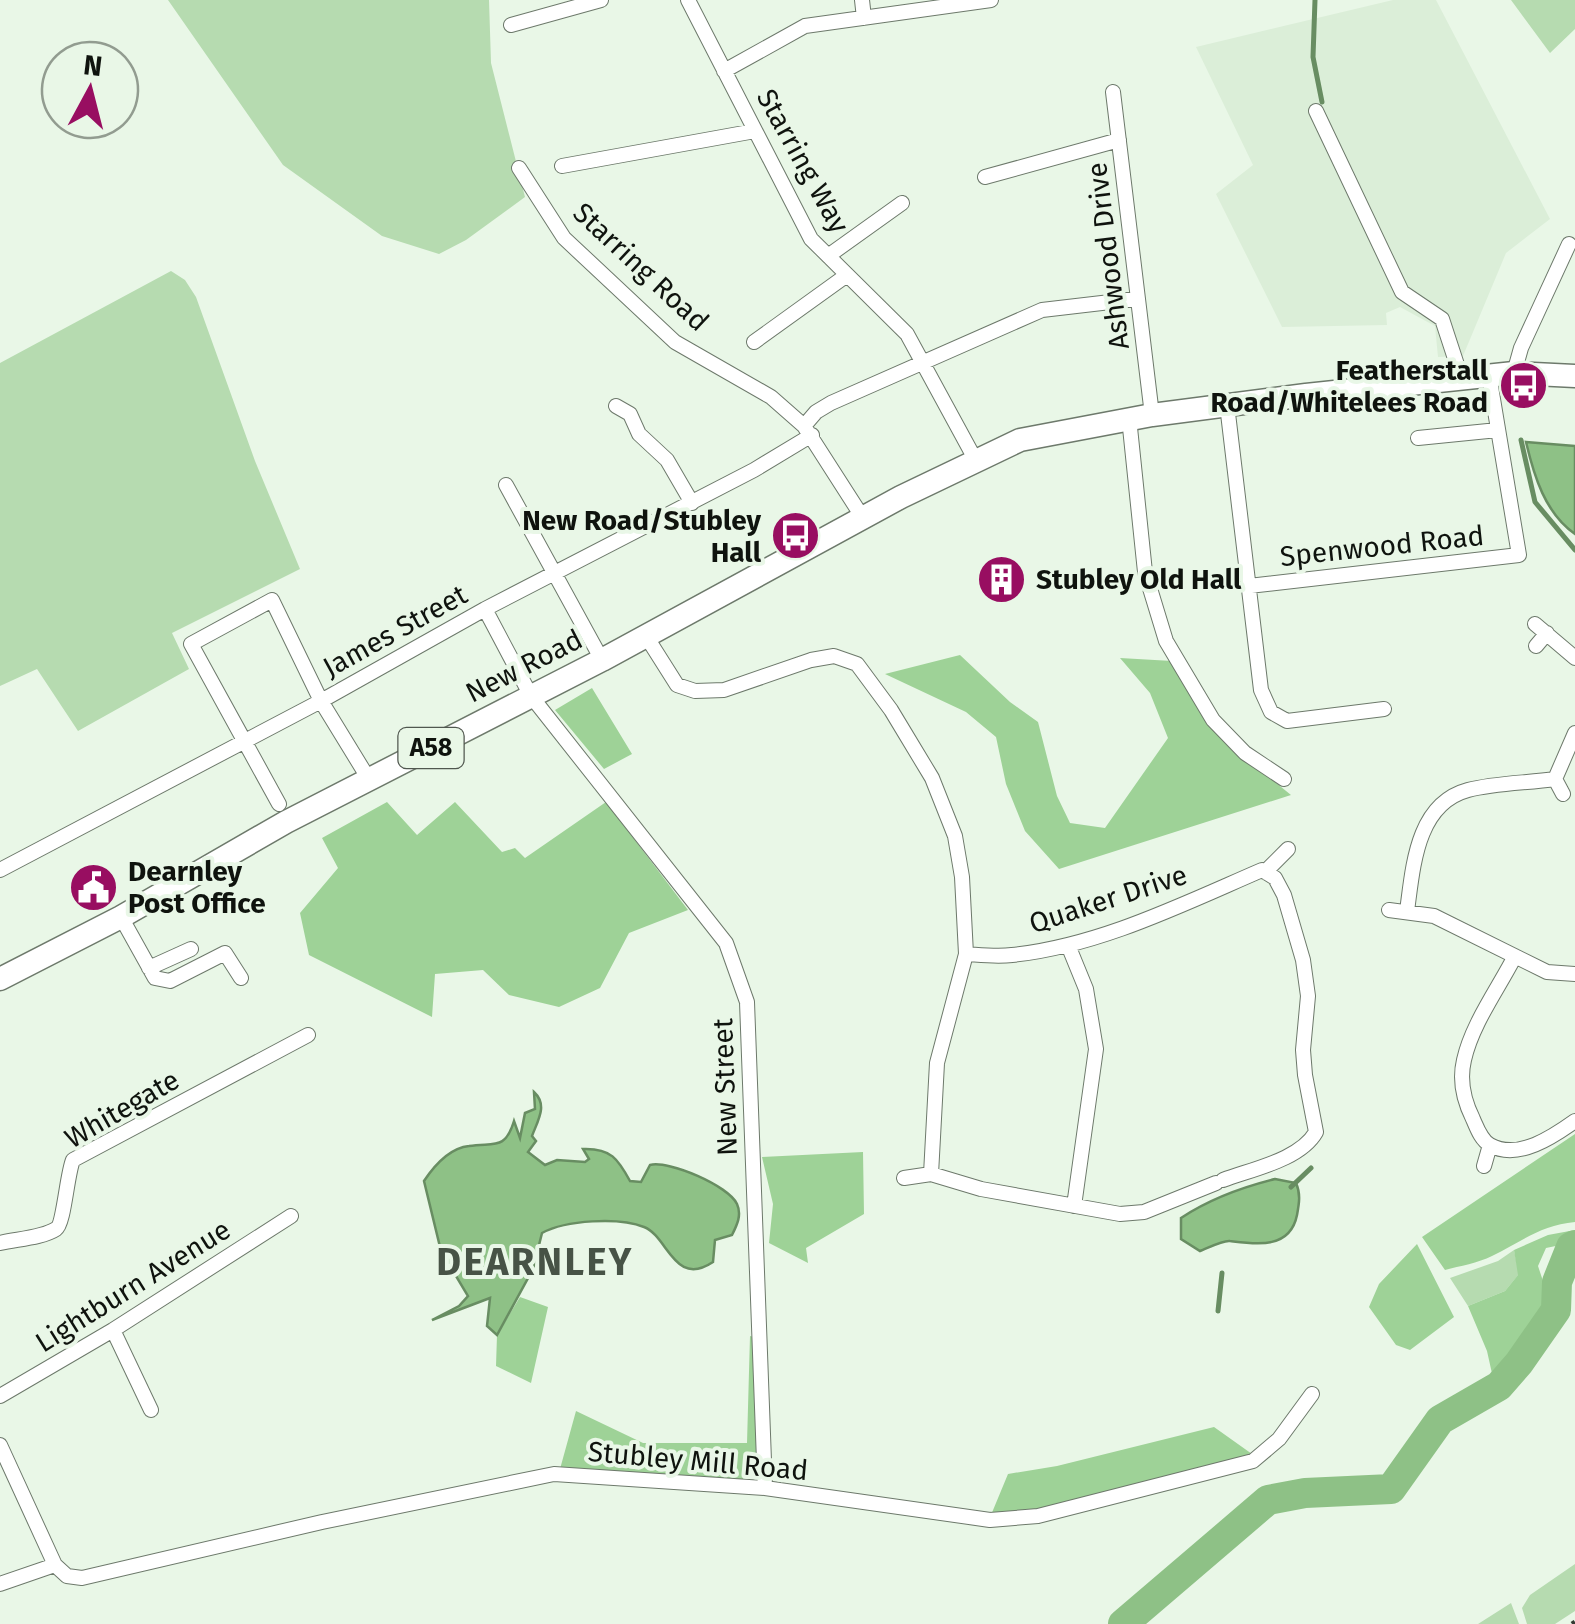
<svg xmlns="http://www.w3.org/2000/svg" width="1575" height="1624" font-family="'Fira Sans',sans-serif">
<rect width="100%" height="100%" fill="#e9f7e7"/>
<path fill="#dbeed8" d="M1393,0H1436L1550,219L1506,253L1463,356L1438,357L1435,326L1400,307L1386,313L1387,325L1282,327L1216,194L1253,165L1196,47Z"/>
<path fill="#b6dbb0" d="M168,0H489L491,63L525,197L466,240L439,254L382,236L283,165Z
M1511,0H1575V29L1550,53Z
M171,271L185,280L196,297L255,461L300,569L172,633L189,669L78,731L37,669L0,686V363Z
M1514,1250L1519,1274L1505,1291L1468,1306L1450,1278L1498,1261Z
M1575,1564V1611L1555,1624H1527L1522,1608L1530,1595Z
M1511,1603L1519,1624H1478Z"/>
<path fill="#9ed297" d="M960,655L1010,702L1038,722L1057,796L1070,823L1105,828L1168,738L1150,693L1120,658L1172,661L1248,760L1291,795L1059,869L1025,831L1006,784L996,737L966,712L885,674Z
M592,688L632,754L604,769L555,710Z
M387,802L417,835L455,802L502,852L515,848L525,858L606,802L688,910L629,933L600,988L559,1007L509,995L483,970L435,974L432,1017L309,955L300,913L338,868L322,838Z
M1575,1134V1222C1541,1225 1521,1242 1492,1256C1478,1263 1460,1266 1445,1270L1422,1237Z
M863,1152L864,1214L806,1248L808,1263L769,1243L773,1204L762,1157Z
M1575,1230V1242L1546,1248L1538,1266L1545,1287L1548,1313L1495,1387L1487,1351L1468,1306L1505,1291L1518,1275L1514,1250L1548,1235Z
M1417,1244L1454,1317L1410,1350L1396,1345L1369,1307L1379,1284Z
M520,1297L548,1307L531,1383L496,1366L497,1335Z
M750,1336L754,1337L760,1467L753,1476L738,1481L560,1469L576,1411L643,1443H747Z
M1214,1427L1252,1454L1245,1459L1019,1513L991,1515L1008,1474L1057,1466Z"/>
<path fill="#8ec186" stroke="#688d62" stroke-width="2.5" d="M1526,442L1575,446V534C1545,513 1534,476 1526,442Z
M534,1092C548,1105 538,1120 532,1136L536,1141L528,1152L545,1165L557,1160L585,1162L589,1159L583,1149C611,1148 618,1159 630,1181L641,1182L650,1165C669,1160 729,1186 737,1204C742,1215 737,1225 732,1235L715,1240L713,1262C674,1288 668,1236 644,1227C619,1217 566,1220 542,1233L533,1269L497,1335L487,1326L490,1298L432,1320L459,1306L468,1296L441,1251L424,1181C434,1166 450,1148 469,1146C494,1142 505,1151 514,1121L520,1138L525,1113L535,1109Z
M1275,1179L1296,1183C1301,1194 1299,1204 1297,1215C1290,1250 1255,1244 1230,1241C1223,1240 1208,1248 1200,1251L1181,1239V1218C1208,1200 1243,1187 1275,1179Z"/>
<g fill="none" stroke-linecap="round" stroke-linejoin="round">
<path stroke="#688d62" stroke-width="5" d="M1315,0L1313,57L1322,102
M1521,440L1535,502L1575,550
M1291,1187L1311,1168
M1218,1311L1222,1273"/>
<path stroke="#8ec186" stroke-width="30" d="M1123,1624L1268,1500L1305,1493L1391,1489L1440,1420L1499,1386L1519,1363L1556,1310L1557,1282L1571,1247L1575,1245"/>
<defs>
<path id="minor" d="M688,0L811,239L907,334L975,459
M862,0L864,18
M511,25L601,0
M724,71L805,26L991,0
M1113,92L1152,415
M1316,111L1402,292L1442,319L1461,377
M562,166L755,131
M519,168L564,238L675,342L771,397L804,426L863,518
M985,177L1119,140
M828,256L902,203
M754,342L847,275
M1514,373L1521,348L1569,244
M1227,405L1261,690L1271,712L1287,721L1384,709
M616,406L630,414L639,434L667,460L692,503
M1129,418L1145,572L1166,641L1213,720L1245,753L1284,779
M804,426L816,412L831,403L1042,310L1136,299
M1418,438L1498,430
M506,485L602,660
M1249,586L1519,555L1489,375
M485,609L531,696L726,943L747,1002L765,1488
M1535,624L1575,658
M646,636L677,685L695,691L724,690L811,660L834,656L857,664L891,710L932,778L955,836L962,877L966,954L937,1063L931,1174
M1536,646L1547,633
M1555,779L1563,794
M279,804L191,644L272,600L321,701L370,781
M0,870L321,701L485,609L754,470L812,435
M1265,872L1288,849
M1389,910L1434,916L1547,972L1575,974
M1407,911C1413,868 1416,804 1468,790C1495,783 1527,783 1555,779L1575,733
M121,917L155,978L170,981L225,953L241,978
M1068,945L1086,989L1096,1049L1074,1206
M966,954C981,955 997,957 1012,955C1099,946 1183,904 1262,870L1275,878L1284,895L1303,960L1308,996L1303,1050L1305,1075L1316,1132C1300,1160 1252,1169 1223,1180
M1515,956C1498,989 1472,1024 1464,1060C1459,1081 1464,1101 1473,1119C1477,1128 1481,1140 1490,1145C1518,1161 1554,1136 1575,1121
M149,968L191,949
M1484,1166L1490,1145
M904,1178L931,1174L981,1189L1120,1214L1144,1212L1216,1183
M0,1243C16,1239 42,1238 56,1229C64,1224 67,1174 73,1160L308,1035
M113,1330L151,1410
M0,1396L113,1330L291,1216
M0,1445L55,1565L67,1576L82,1578L322,1522L554,1474L765,1488L990,1520L1038,1516L1253,1461L1279,1439L1312,1394
M0,1584L55,1565"/>
<path id="trunk" d="M0,979L121,917L286,822L602,660L901,497L1020,440L1152,415L1306,395L1514,373L1575,376"/>
</defs>
<use href="#minor" stroke="#6d796b" stroke-width="16"/>
<use href="#trunk" stroke="#6d796b" stroke-width="25"/>
<use href="#minor" stroke="#fff" stroke-width="14"/>
<use href="#trunk" stroke="#fff" stroke-width="22"/>
<path stroke="#353b34" stroke-width="5" stroke-dasharray="18 18" stroke-linecap="butt" d="M1572,1624L1575,1622"/>
</g>
<defs>
<symbol id="bus-disc" viewBox="-11 -11 22 22"><circle r="9.5" fill="#980e61" stroke="#e9f7e7"/><path d="M-5-6H5V4H4V6H2V4H-2V6H-4V4H-5ZM-3.5-4V0h7V-4ZM-3.5 1.2v1.5H-2V1.2ZM2 1.2v1.5H3.5V1.2Z" fill="#fff"/></symbol>
<symbol id="building-disc" viewBox="-11 -11 22 22"><circle r="9.5" fill="#980e61" stroke="#e9f7e7"/><path d="M-4-6H4V6H1V3H-1V6H-4ZM-2.5-4.3h1.7v1.8h-1.7ZM.8-4.3h1.7v1.8H.8ZM-2.5-1h1.7V.8h-1.7ZM.8-1h1.7V.8H.8Z" fill="#fff"/></symbol>
<symbol id="civic-disc" viewBox="-11 -11 22 22"><circle r="9.5" fill="#980e61" stroke="#e9f7e7"/><path d="M-.6-6.5H3V-4.5H.6V-3L4-1V1h2V6H-6V1h2V-1L-.6-3ZM-1.2 2.5V6h2.4V2.5Z" fill="#fff"/></symbol>
</defs>
<g fill-rule="evenodd">
<use href="#bus-disc" x="1496" y="358" width="55" height="55"/>
<use href="#bus-disc" x="768" y="508" width="55" height="55"/>
<use href="#building-disc" x="974" y="552" width="55" height="55"/>
<use href="#civic-disc" x="66" y="860" width="55" height="55"/>
</g>
<g text-anchor="middle" dominant-baseline="central" stroke-width="8" stroke-linejoin="round" paint-order="stroke">
<rect fill="#e9f7e7" stroke="#50574f" stroke-width="2.5" x="398.5" y="728" width="65" height="40" rx="8"/>
<g font-size="25" font-weight="bold" fill="#0f130e">
<text x="431" y="748">A58</text>
</g>
<g font-size="28" fill="#0f130e" stroke="#e9f7e7">
<text transform="translate(803 161) rotate(61)">Starring Way</text>
<text transform="translate(1108 256) rotate(-97)">Ashwood Drive</text>
<text transform="translate(641 267) rotate(43)">Starring Road</text>
<text transform="translate(1382 546) rotate(-6)">Spenwood Road</text>
<text transform="translate(395 631) rotate(-29)">James Street</text>
<text transform="translate(524 666) rotate(-27)">New Road</text>
<text transform="translate(1108 899) rotate(-18)">Quaker Drive</text>
<text transform="translate(725 1087) rotate(-92)">New Street</text>
<text transform="translate(122 1109) rotate(-30)">Whitegate</text>
<text transform="translate(133 1286) rotate(-32)">Lightburn Avenue</text>
<text transform="translate(698 1461) rotate(5)">Stubley Mill Road</text>
</g>
<g font-size="28" font-weight="bold" fill="#0f130e" stroke="#e9f7e7" text-anchor="end">
<text x="1488" y="370">Featherstall<tspan x="1488" dy="32">Road/Whitelees Road</tspan></text>
<text x="761" y="520">New Road/Stubley<tspan x="761" dy="32">Hall</tspan></text>
<text x="1036" y="579" text-anchor="start">Stubley Old Hall</text>
<text x="128" y="871" text-anchor="start">Dearnley<tspan x="128" dy="32">Post Office</tspan></text>
</g>
<g font-size="38" font-weight="bold" letter-spacing="2.5" fill="#475346" stroke="#e9f7e7">
<text x="535" y="1262">DEARNLEY</text>
</g>
</g>
<g transform="translate(90 90) rotate(7)"><circle r="48" fill="#e9f7e7" stroke="#929c90" stroke-width="2.5"/>
<path d="M0-8L18 38L0 25L-18 38Z" fill="#980e61"/>
<text y="-15" font-size="28" font-weight="bold" text-anchor="middle" fill="#0f130e">N</text>
</g>
</svg>
